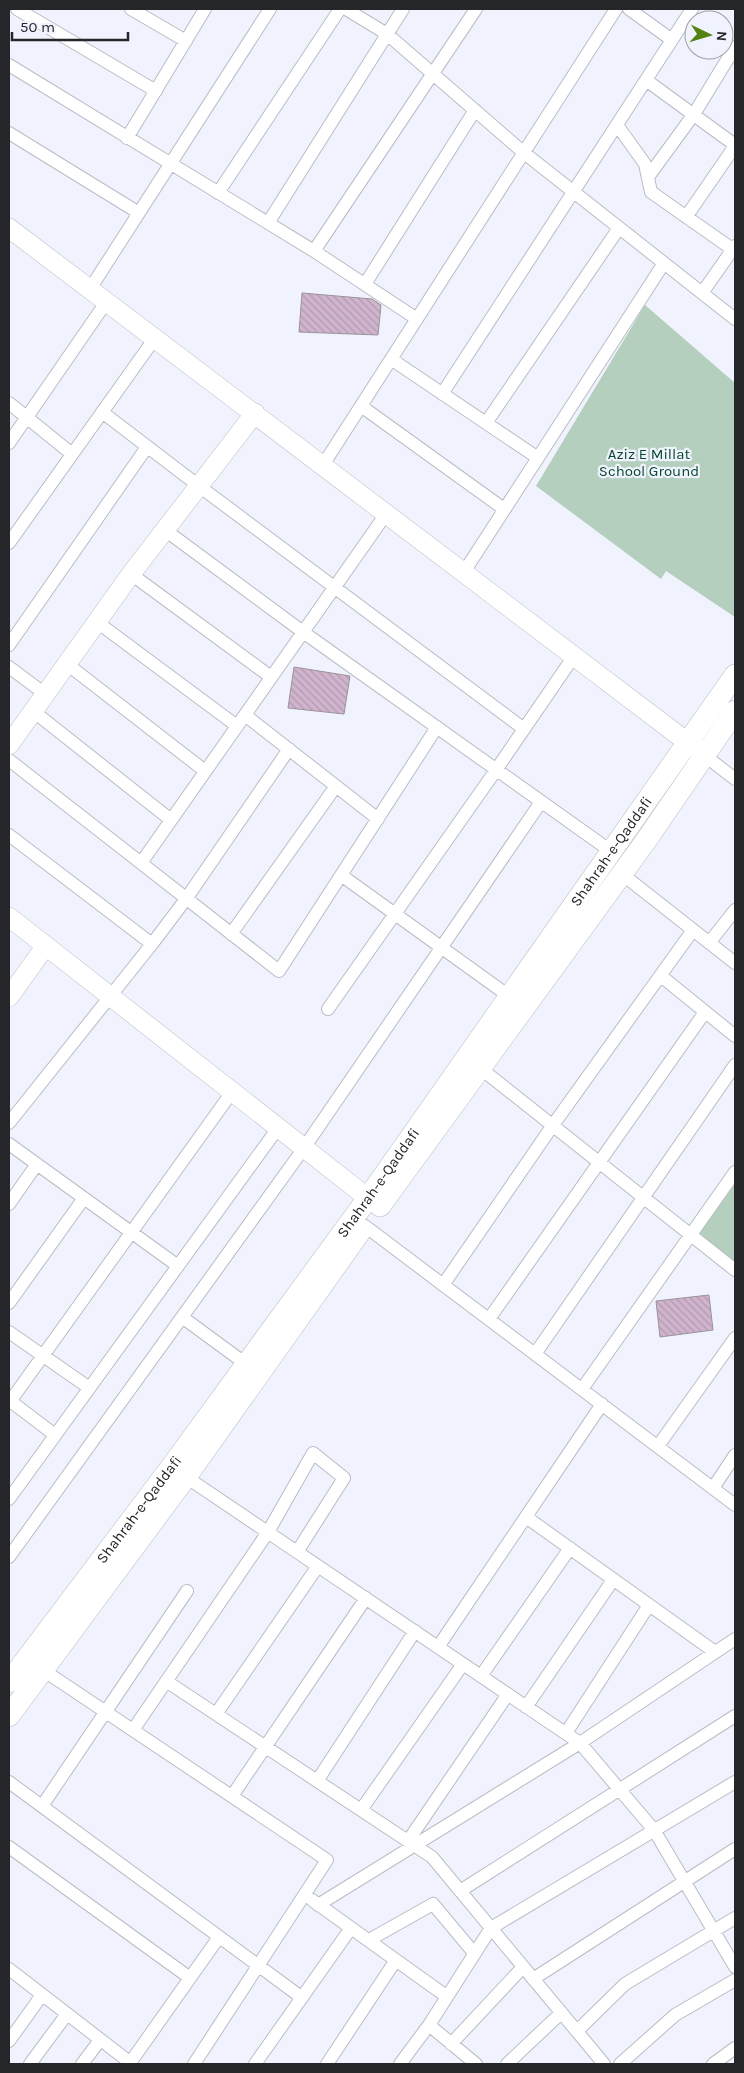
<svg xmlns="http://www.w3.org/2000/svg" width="744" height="2073" font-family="Karla,sans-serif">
<defs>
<pattern id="building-back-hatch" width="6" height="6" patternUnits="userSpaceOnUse" patternTransform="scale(1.25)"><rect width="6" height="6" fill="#d0b3cd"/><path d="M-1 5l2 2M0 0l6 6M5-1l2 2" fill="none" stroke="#b29ab0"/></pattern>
</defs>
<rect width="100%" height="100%" fill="#f0f3fd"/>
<path fill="#b4cfbe" d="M645,305L735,383V617L666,571L661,579L536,486Z
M735,1174V1270L691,1235Z"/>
<path fill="url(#building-back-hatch)" stroke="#9a9399" d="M302,293L372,299L381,305L378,335L299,332Z
M294,667L350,676L344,714L288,708Z
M709,1295L713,1330L660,1337L656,1301Z"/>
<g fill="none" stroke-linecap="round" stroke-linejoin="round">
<defs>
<path id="street" d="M17,9L156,91
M131,9L186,41
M346,9L387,34L523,152L735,319
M629,9L672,40
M9,65L314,251L417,319
M646,80L735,145
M617,125L645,164L651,192L735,251
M9,133L139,213
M127,138L205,9
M648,177L694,114L735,47
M218,193L340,9
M686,217L735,146
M268,223L403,9
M314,251L476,9
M365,284L475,110
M90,289L270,9
M702,293L735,246
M391,359L538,458
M442,394L692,9
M9,403L72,454
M361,406L504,509
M102,412L199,486L524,729
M486,423L619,228
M9,443L107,301
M323,465L616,9
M165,530L303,632L612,852
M9,543L155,338
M464,572L664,263
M131,574L271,677
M97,622L237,726
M9,645L147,447
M67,664L205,771
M9,667L45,694
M33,711L171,820
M245,715L378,819
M704,755L735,779
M9,760L141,863L386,514
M9,835L152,944
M141,863L279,971L437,727
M622,874L735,963
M341,875L510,997
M231,934L336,786
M709,943L735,910
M661,976L735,1036
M328,1009L496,770L574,656
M480,1068L735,1270
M9,1123L152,944L186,899L289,749
M9,1144L178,1266
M9,1204L37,1164
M365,1226L735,1505
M443,1285L553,1125L693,930
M9,1303L84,1198
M182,1317L246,1364
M489,1319L705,1012
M9,1332L88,1387
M535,1354L735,1065
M582,1389L735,1172
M9,1400L55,1435
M9,1403L232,1092
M658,1446L735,1338
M186,1477L580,1743L654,1830L735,1967
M713,1488L735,1455
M9,1499L278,1128
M526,1517L715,1652
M9,1557L304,1148L541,802
M438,1647L602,1404
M43,1670L327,1860L194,2064
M481,1676L570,1548
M166,1681L432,1857L604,2064
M526,1707L613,1580
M216,1714L318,1566
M133,1730L268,1532L313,1453L344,1478L297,1552
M566,1733L649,1605
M317,1781L415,1631
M9,1782L301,1997
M232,1796L366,1598
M42,1806L187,1591
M361,1810L463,1664
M408,1841L508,1694
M9,1847L190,1978
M460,1891L735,1716
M312,1900L446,1996
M318,1905L580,1743L735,1639
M369,1940L433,1904L474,1953
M9,1969L132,2064
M533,1979L735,1849
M429,2025L476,2064
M577,2031L625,1984L735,1918
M9,2041L42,1995
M451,2044L523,1967
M130,2063L219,1937
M30,2064L67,2014
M82,2064L100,2040
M255,2064L351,1928
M327,2064L396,1960
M400,2064L429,2025L491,1928L735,1782
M507,2064L561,2013
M620,2064L675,2015L735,1980
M713,2064L735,2048"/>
<path id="secondary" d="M9,228L699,751
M9,745L131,574L255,413
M9,917L368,1198
M9,997L45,947"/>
<g id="primary">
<path d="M380,1206L645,842L735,711"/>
<path id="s1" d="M9,1682L174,1463L368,1198L735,675"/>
<path d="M9,1716L186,1477L360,1232"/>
</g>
</defs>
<use href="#street" stroke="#b9bcc4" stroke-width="14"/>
<use href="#secondary" stroke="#b9bcc4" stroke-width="20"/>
<use href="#primary" stroke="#b9bcc4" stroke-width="22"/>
<use href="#street" stroke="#fff" stroke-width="12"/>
<use href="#secondary" stroke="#fff" stroke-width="19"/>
<use href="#primary" stroke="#fff" stroke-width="21"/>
</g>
<g text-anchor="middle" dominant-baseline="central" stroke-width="4.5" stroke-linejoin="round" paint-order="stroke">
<g font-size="15" fill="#08482c" stroke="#f0f3fd">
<text x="649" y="454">Aziz E Millat<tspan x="649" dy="17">School Ground</tspan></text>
</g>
<g font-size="15" fill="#252629" stroke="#f0f3fd">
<text stroke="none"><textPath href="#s1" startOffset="1026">Shahrah-e-Qaddafi</textPath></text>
<text stroke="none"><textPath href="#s1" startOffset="621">Shahrah-e-Qaddafi</textPath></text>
<text stroke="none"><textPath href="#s1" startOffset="216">Shahrah-e-Qaddafi</textPath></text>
</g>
</g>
<rect width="744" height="2073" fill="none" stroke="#252629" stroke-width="20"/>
<g transform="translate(709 35) rotate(95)"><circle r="24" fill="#f0f3fd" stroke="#9fa1a8"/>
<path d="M0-4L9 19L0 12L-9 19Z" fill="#548211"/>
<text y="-8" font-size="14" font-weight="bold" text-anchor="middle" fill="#252629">N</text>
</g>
<path d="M12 32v8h116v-8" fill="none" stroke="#252629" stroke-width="2.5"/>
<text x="20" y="32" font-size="15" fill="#252629" stroke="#f0f3fd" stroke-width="4" paint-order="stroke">50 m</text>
</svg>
